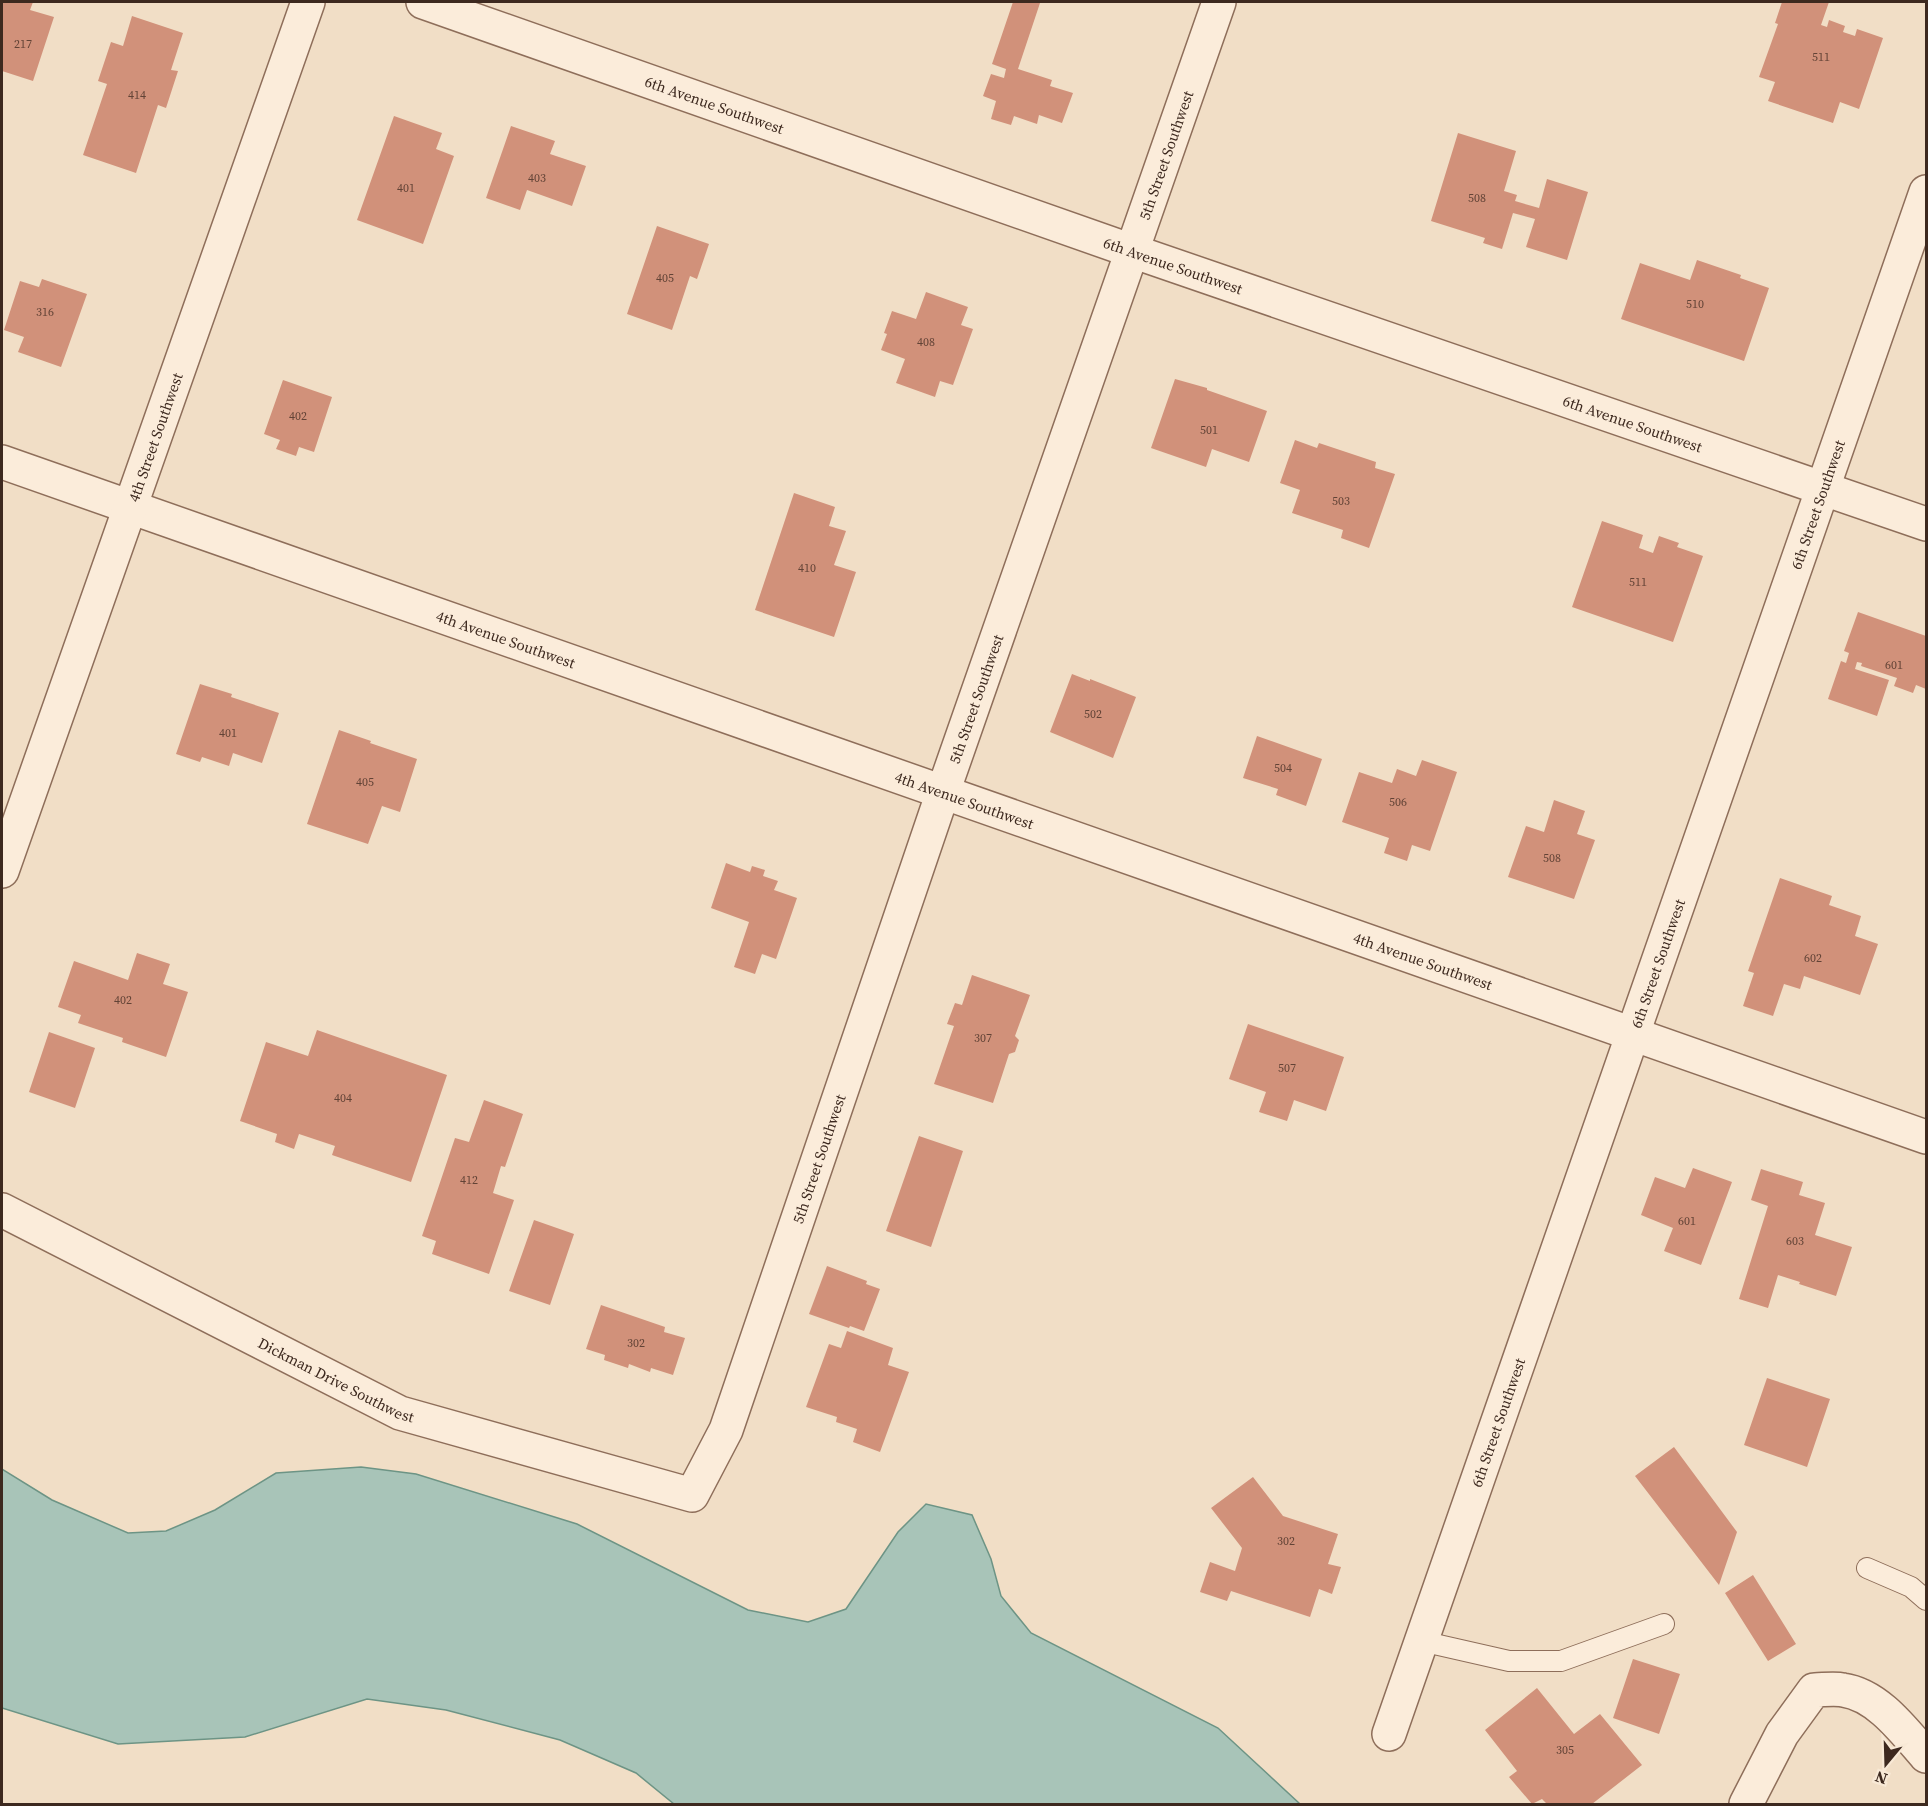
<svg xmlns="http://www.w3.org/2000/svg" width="1928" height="1806" font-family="'Source Serif 4',serif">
<rect width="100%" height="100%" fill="#f1dec6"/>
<path fill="#a8c4b8" stroke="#6d9485" stroke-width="1.5" d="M361,1467L416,1474L577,1524L748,1610L808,1622L846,1609L898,1532L926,1504L972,1515L991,1559L1001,1596L1031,1633L1218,1728L1300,1804H674L636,1773L560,1740L446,1710L367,1699L245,1737L118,1744L2,1708V1469L52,1500L128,1533L166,1531L215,1510L276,1473Z"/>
<path fill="#d1917a" d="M2,2H33L30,10L54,17L33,81L2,71Z
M1013,2L1040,3L1018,69L1052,80L1050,86L1073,93L1062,123L1039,115L1037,124L1014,116L1011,125L991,119L996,101L983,96L991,74L1004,78L1006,69L992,64Z
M1782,2H1829L1821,25L1827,27L1829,20L1845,26L1843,32L1855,36L1857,29L1883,38L1859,109L1840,102L1833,123L1768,101L1775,82L1759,77L1778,24L1775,23Z
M132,16L183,33L171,70L178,71L166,108L158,105L136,173L83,155L107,84L98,81L111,42L123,46Z
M394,116L442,133L436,149L454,156L423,244L357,220Z
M511,126L555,141L550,154L586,166L572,206L527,190L520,210L486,198Z
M1458,133L1516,151L1504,191L1517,195L1515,201L1539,208L1547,179L1588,192L1567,260L1526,247L1535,219L1513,213L1502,249L1483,243L1485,238L1431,221Z
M657,226L709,244L697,279L690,276L672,330L627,314Z
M1697,260L1741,275L1740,278L1769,288L1744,361L1621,319L1640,263L1690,280Z
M42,279L87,294L61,367L18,352L24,337L4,330L20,281L39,287Z
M926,292L968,307L961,325L973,329L953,385L940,381L935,397L896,383L905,359L881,350L887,334L884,333L892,311L916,319Z
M1175,379L1207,388V390L1267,411L1249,462L1212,449L1206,467L1151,448Z
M283,380L332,397L314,452L299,447L296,456L276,449L280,440L264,434Z
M1295,440L1317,448L1319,443L1376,462L1375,468L1395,474L1369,548L1341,538L1343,530L1292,513L1300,490L1280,483Z
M794,493L835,507L829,526L846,531L834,565L856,572L834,637L755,610Z
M1602,521L1643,535L1639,548L1653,553L1659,536L1679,543L1677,547L1703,556L1673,642L1572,607Z
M1858,612L1926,636V689L1916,685L1913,693L1894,686L1897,678L1861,666L1862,663L1857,662L1855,669L1889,680L1877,716L1828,699L1841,661L1846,663L1849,653L1844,651Z
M1072,674L1090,681V679L1136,697L1113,758L1050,732Z
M200,684L232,694L231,697L279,713L262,763L233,753L229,766L202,757L200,762L176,754Z
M339,730L371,741L370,743L417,759L400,812L382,806L368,844L307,824Z
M1257,736L1322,759L1306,806L1276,795L1278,789L1243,778Z
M1422,760L1457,772L1430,851L1412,845L1407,861L1384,853L1389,838L1342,822L1359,772L1392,783L1397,769L1416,776Z
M1554,800L1585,811L1577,834L1595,840L1574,899L1508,877L1526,826L1544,832Z
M726,863L750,872L752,866L765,870L763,876L778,881L774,890L797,898L776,959L762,954L755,974L734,967L749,922L711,908Z
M1780,878L1832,896L1829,905L1861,916L1855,936L1878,944L1860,995L1804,976L1800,989L1784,984L1773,1016L1743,1006L1754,973L1748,971Z
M137,953L170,964L163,984L188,992L166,1057L122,1042L123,1038L78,1023L81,1015L58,1007L74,961L128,980Z
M972,975L1030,995L1015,1036L1019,1040L1015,1052L1009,1054L993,1103L934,1084L954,1026L947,1024L955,1003L962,1005Z
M1248,1024L1344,1057L1326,1111L1294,1100L1287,1121L1259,1112L1266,1092L1229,1079Z
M317,1030L447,1075L411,1182L332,1155L335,1146L299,1134L294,1149L275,1142L277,1134L240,1121L266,1042L308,1056Z
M49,1032L95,1048L75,1108L29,1092Z
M484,1100L523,1114L505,1167L501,1166L493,1193L514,1200L489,1274L432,1254L436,1241L422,1236L455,1138L469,1142Z
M919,1136L963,1151L931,1247L886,1231Z
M1693,1168L1732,1182L1701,1265L1664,1251L1673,1228L1641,1215L1655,1177L1685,1188Z
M1761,1169L1803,1182L1799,1195L1825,1203L1815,1235L1852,1247L1836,1296L1799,1284L1800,1282L1778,1275L1768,1308L1739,1299L1768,1206L1751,1200Z
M534,1220L574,1234L550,1305L509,1291Z
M827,1266L867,1281L866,1284L880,1289L864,1331L850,1326L849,1328L809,1314Z
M601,1305L665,1327L664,1332L685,1338L673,1375L651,1368L650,1372L629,1364L628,1368L604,1360L605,1355L586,1349Z
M847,1331L893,1348L888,1365L909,1372L880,1452L853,1442L857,1429L836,1422L837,1417L806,1407L829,1344L841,1348Z
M1767,1378L1830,1399L1807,1467L1744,1445Z
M1674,1447L1737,1532L1719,1585L1635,1476Z
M1253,1477L1283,1516L1338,1534L1328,1564L1341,1567L1332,1594L1319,1589L1310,1617L1231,1591L1227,1601L1200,1592L1210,1562L1235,1571L1242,1548L1211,1508Z
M1753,1575L1796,1644L1768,1661L1725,1593Z
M1633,1659L1680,1674L1659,1734L1613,1718Z
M1537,1688L1574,1734L1600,1714L1642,1765L1592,1804H1547L1542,1799L1532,1804L1509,1777L1517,1771L1485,1730Z"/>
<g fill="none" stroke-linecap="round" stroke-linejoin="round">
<defs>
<path id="service" d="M1867,1568L1911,1587L1926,1600
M1421,1641L1509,1661H1561L1664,1624"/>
<g id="minor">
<path id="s1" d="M423,2L1132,251L1926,524"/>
<path id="s2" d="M2,462L1926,1137"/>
<path id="s3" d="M2,871L308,2"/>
<path id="s4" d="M2,1210L400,1413L692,1495L726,1430L943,792L1219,2"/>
<path id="s5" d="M1389,1734L1926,192"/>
<path d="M1746,1804L1782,1734L1814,1690C1823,1690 1834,1688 1843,1690C1878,1695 1904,1731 1926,1756"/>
</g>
</defs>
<use href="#service" stroke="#8e6e5a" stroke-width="22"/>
<use href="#minor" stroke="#8e6e5a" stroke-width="36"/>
<use href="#service" stroke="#fbecda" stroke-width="20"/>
<use href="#minor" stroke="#fbecda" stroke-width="33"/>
</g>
<g text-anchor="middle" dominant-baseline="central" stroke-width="5" stroke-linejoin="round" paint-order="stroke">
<g font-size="12" fill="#624336">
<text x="23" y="44">217</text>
<text x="1821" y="57">511</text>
<text x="137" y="95">414</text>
<text x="537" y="178">403</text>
<text x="406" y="188">401</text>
<text x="1477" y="198">508</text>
<text x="665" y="278">405</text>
<text x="1695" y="304">510</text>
<text x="45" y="312">316</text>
<text x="926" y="342">408</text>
<text x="298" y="416">402</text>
<text x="1209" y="430">501</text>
<text x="1341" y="501">503</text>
<text x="807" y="568">410</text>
<text x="1638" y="582">511</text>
<text x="1894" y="665">601</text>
<text x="1093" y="714">502</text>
<text x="228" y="733">401</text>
<text x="1283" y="768">504</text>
<text x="365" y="782">405</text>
<text x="1398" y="802">506</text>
<text x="1552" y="858">508</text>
<text x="1813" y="958">602</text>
<text x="123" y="1000">402</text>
<text x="983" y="1038">307</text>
<text x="1287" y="1068">507</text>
<text x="343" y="1098">404</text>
<text x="469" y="1180">412</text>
<text x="1687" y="1221">601</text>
<text x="1795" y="1241">603</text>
<text x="636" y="1343">302</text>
<text x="1286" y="1541">302</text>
<text x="1565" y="1750">305</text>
</g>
<g font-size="15" fill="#3d291f" stroke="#f8e9d6">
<text stroke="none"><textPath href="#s1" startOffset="309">6th Avenue Southwest</textPath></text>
<text stroke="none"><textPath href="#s4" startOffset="2172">5th Street Southwest</textPath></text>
<text stroke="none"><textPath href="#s1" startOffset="795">6th Avenue Southwest</textPath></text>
<text stroke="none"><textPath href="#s1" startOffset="1281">6th Avenue Southwest</textPath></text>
<text stroke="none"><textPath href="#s3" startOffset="460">4th Street Southwest</textPath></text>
<text stroke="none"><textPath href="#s5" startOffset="1302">6th Street Southwest</textPath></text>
<text stroke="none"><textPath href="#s2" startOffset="534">4th Avenue Southwest</textPath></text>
<text stroke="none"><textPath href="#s4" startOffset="1596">5th Street Southwest</textPath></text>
<text stroke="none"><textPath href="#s2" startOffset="1020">4th Avenue Southwest</textPath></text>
<text stroke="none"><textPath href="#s2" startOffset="1506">4th Avenue Southwest</textPath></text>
<text stroke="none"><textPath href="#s5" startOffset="816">6th Street Southwest</textPath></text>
<text stroke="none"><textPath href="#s4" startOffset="1110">5th Street Southwest</textPath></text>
<text stroke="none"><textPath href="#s4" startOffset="375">Dickman Drive Southwest</textPath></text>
<text stroke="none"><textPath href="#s5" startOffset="330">6th Street Southwest</textPath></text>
</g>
</g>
<rect width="1928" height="1806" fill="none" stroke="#3d291f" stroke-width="6"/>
<g transform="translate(1886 1764) rotate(199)" stroke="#f8e9d6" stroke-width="4.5" paint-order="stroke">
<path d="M0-4.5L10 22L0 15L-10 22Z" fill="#3d291f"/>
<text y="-9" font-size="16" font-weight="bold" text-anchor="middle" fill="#3d291f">N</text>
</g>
</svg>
